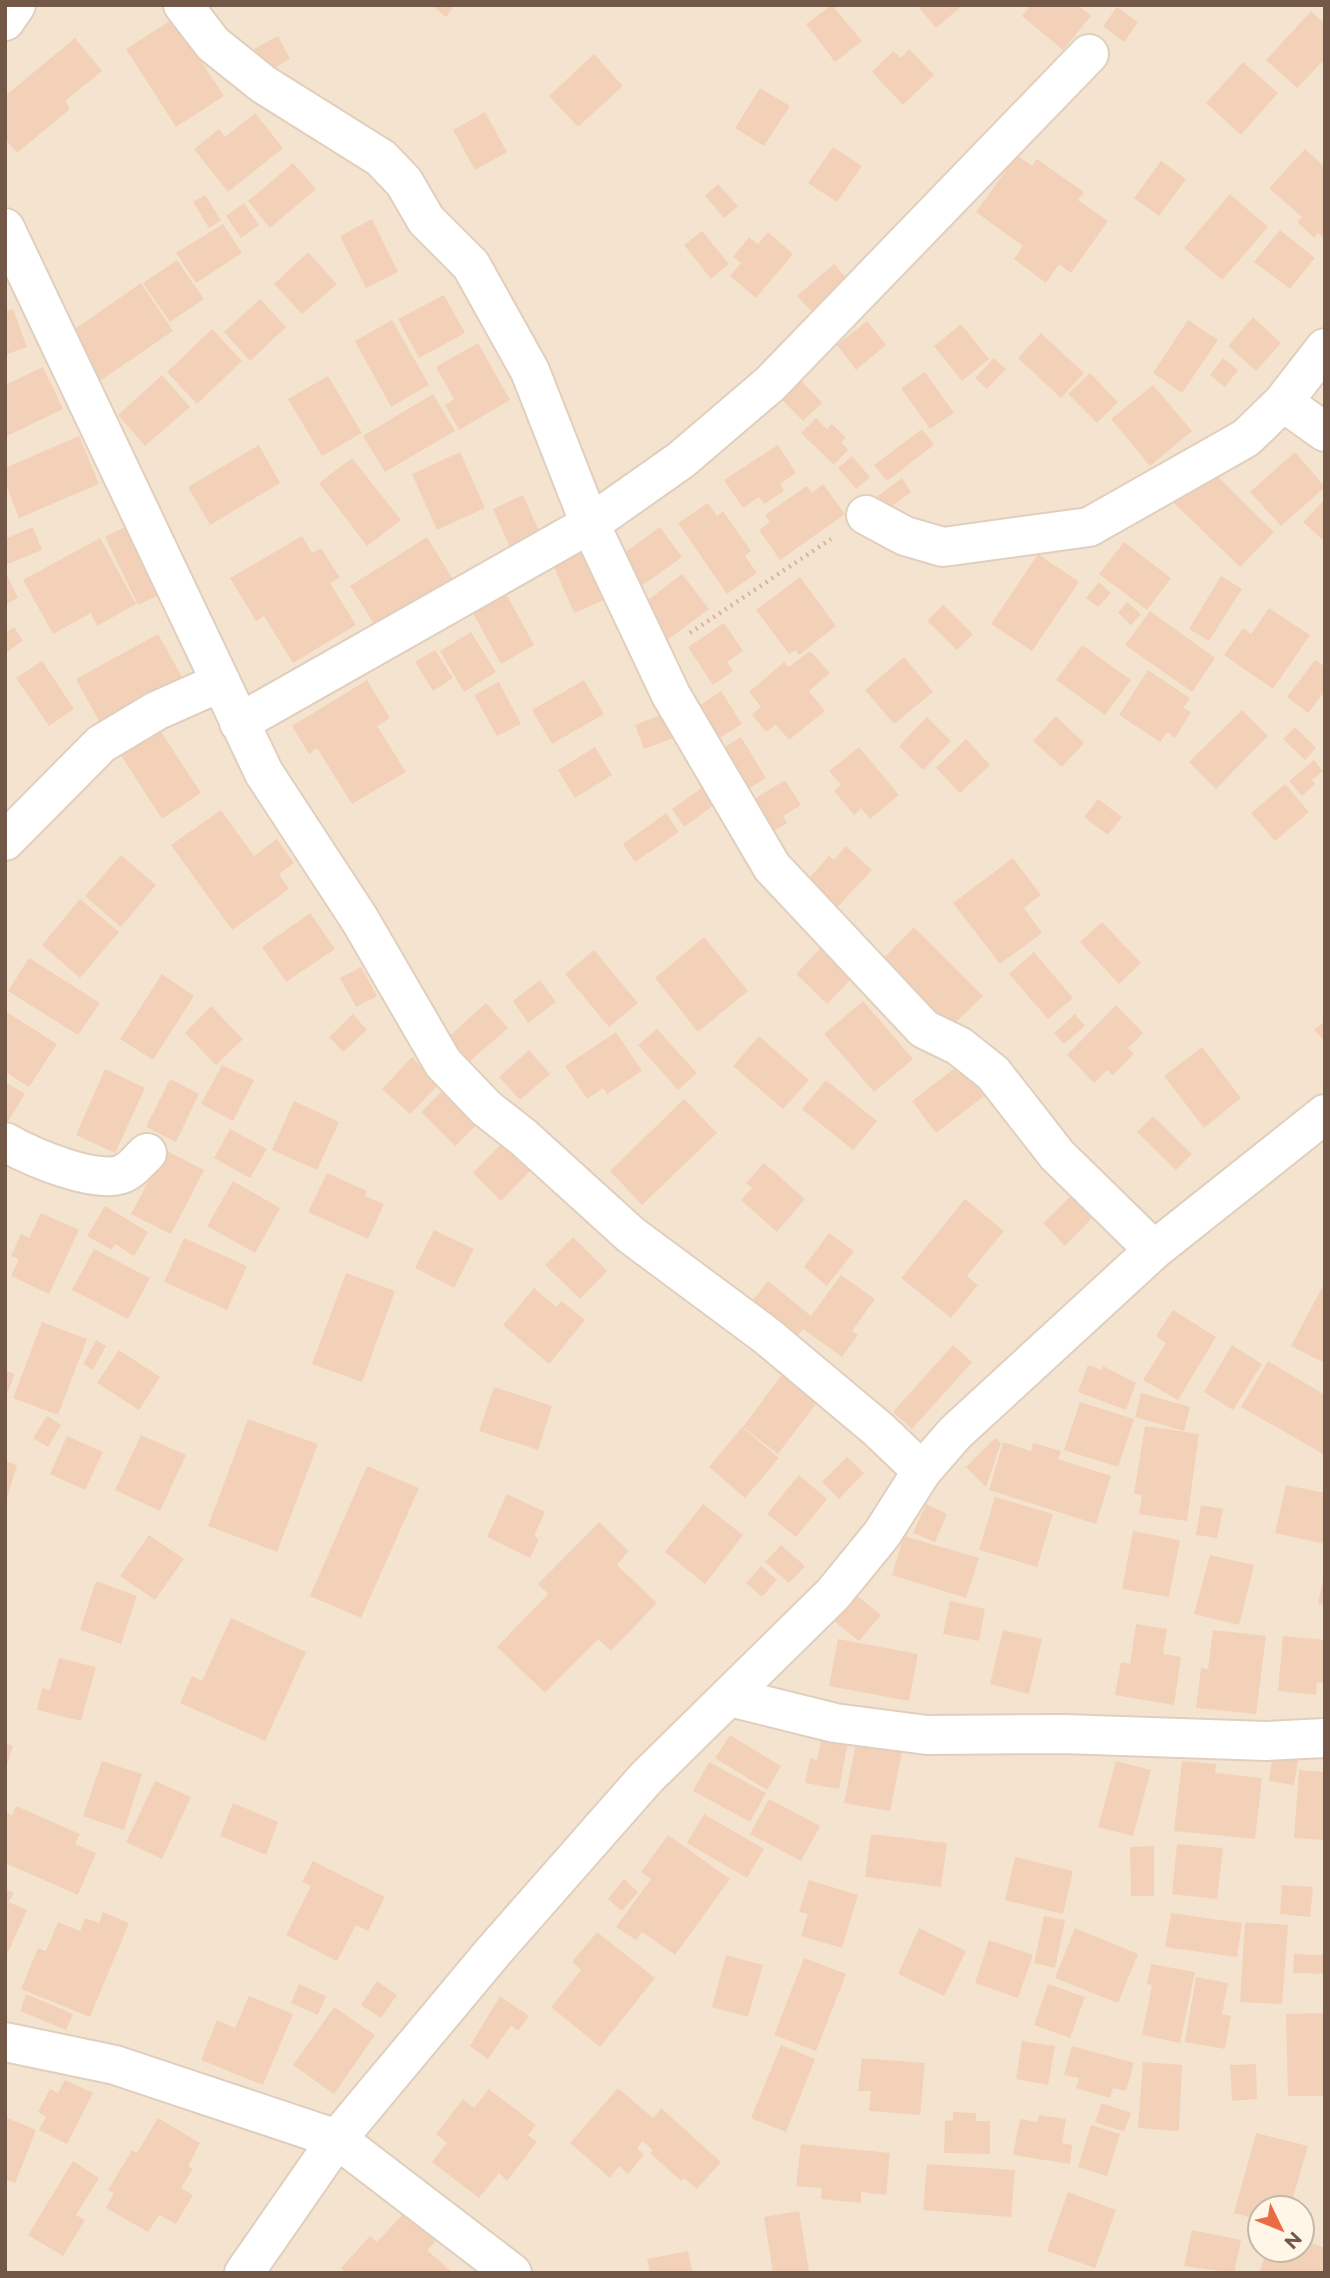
<svg xmlns="http://www.w3.org/2000/svg" width="1330" height="2278" font-family="Montserrat,sans-serif">
<rect width="100%" height="100%" fill="#fdf3e1"/>
<path fill="#f4e4cf" fill-rule="evenodd" d="M5,5H1325V2273H5ZM1260,2208H1302V2250H1260Z"/>
<path fill="#f3d1b8" d="M431,5H455L446,17Z
M832,5L862,41L835,62L806,24Z
M917,5H963L936,28Z
M1031,5H1078L1091,16L1063,50L1022,16Z
M1117,7L1138,22L1124,42L1103,26Z
M1311,11L1325,24V59L1297,88L1266,60Z
M173,19L224,96L176,127L126,49Z
M278,36L290,59L267,72L254,49Z
M75,38L102,71L65,101L70,109L17,153L5,139V96Z
M909,49L934,75L903,105L872,72L893,51L901,58Z
M594,54L623,86L578,127L549,96Z
M1243,62L1278,93L1241,135L1206,103Z
M760,88L790,106L764,146L735,128Z
M485,112L507,152L475,170L453,130Z
M255,113L283,148L228,192L194,149L219,129L225,137Z
M833,147L862,166L837,202L808,183Z
M1305,149L1325,167V239L1318,233L1314,238L1297,222L1302,217L1269,188Z
M1017,155L1032,166L1037,159L1084,192L1078,200L1108,221L1071,273L1059,264L1046,283L1014,259L1023,246L976,212Z
M1161,161L1186,179L1159,216L1134,198Z
M293,163L316,189L270,228L248,201Z
M718,184L738,206L724,218L705,196Z
M1230,194L1268,227L1222,280L1184,248Z
M205,195L221,220L209,228L193,202Z
M244,203L259,225L241,238L226,216Z
M372,219L398,272L366,288L340,236Z
M223,224L242,253L196,283L176,253Z
M1280,230L1315,258L1290,289L1254,262Z
M702,231L729,264L711,279L684,245Z
M768,232L793,254L756,298L730,276L741,263L733,257L749,237L758,244Z
M308,252L337,284L302,314L274,284Z
M177,260L204,299L170,322L143,283Z
M834,264L847,279L811,311L797,296Z
M141,283L173,331L97,383L65,336Z
M444,295L465,333L419,358L398,319Z
M260,299L286,327L250,361L224,332Z
M13,309L27,347L5,355V311Z
M1253,317L1281,343L1256,371L1228,346Z
M392,320L429,385L391,407L355,341Z
M1188,320L1218,340L1182,393L1153,373Z
M867,321L886,345L856,370L837,345Z
M961,324L989,359L962,381L934,346Z
M212,329L242,361L197,404L167,372Z
M1041,333L1084,373L1061,398L1018,358Z
M478,343L510,400L459,430L445,405L454,399L436,367Z
M994,358L1006,369L987,389L975,378Z
M1223,358L1238,370L1225,387L1210,375Z
M43,367L63,409L7,436L5,385Z
M925,372L954,413L930,429L901,388Z
M1090,373L1118,402L1097,423L1068,394Z
M162,375L190,407L145,446L118,415Z
M328,376L362,433L322,456L288,399Z
M799,378L822,403L803,421L779,397Z
M1153,385L1192,431L1150,466L1111,419Z
M433,394L455,431L385,472L363,436Z
M816,418L827,429L832,424L846,438L841,442L848,450L834,465L801,433Z
M922,429L934,445L887,481L874,465Z
M79,436L99,484L19,518L5,483V468Z
M259,445L280,483L210,525L188,487Z
M778,445L796,473L780,484L784,491L764,504L759,497L743,508L724,480Z
M460,452L485,508L437,530L412,474Z
M1295,452L1325,487L1281,526L1250,492Z
M852,456L870,477L856,489L838,468Z
M352,458L401,520L367,546L319,483Z
M1208,467L1274,532L1240,567L1174,503Z
M902,478L911,492L881,514L871,501Z
M823,484L845,514L780,560L759,530L770,522L765,515L807,486L812,493Z
M523,495L540,533L510,548L493,509Z
M1325,499V542L1303,522Z
M708,503L717,516L723,511L751,551L745,556L757,573L727,594L678,523Z
M33,527L42,550L5,565V539Z
M125,527L159,595L138,605L105,537Z
M660,527L682,557L636,590L614,560Z
M302,536L312,553L321,548L340,578L330,583L356,625L293,663L264,616L256,621L230,578Z
M427,537L454,581L378,630L350,586Z
M100,538L136,604L97,626L91,613L53,634L23,580Z
M1124,542L1171,578L1147,610L1099,574Z
M585,545L609,598L574,613L551,560Z
M1038,554L1079,582L1032,651L991,624Z
M5,571L18,598L5,605Z
M682,574L709,609L666,641L640,606Z
M1221,576L1242,589L1209,641L1189,629Z
M800,577L836,626L799,655L795,650L789,654L756,610Z
M1099,582L1111,593L1098,607L1086,598Z
M504,590L534,645L501,664L470,608Z
M1127,602L1141,614L1131,625L1118,613Z
M943,605L973,634L957,650L927,621Z
M1269,608L1310,635L1273,689L1224,655L1243,628L1251,634Z
M1150,611L1215,658L1192,692L1125,645Z
M724,623L743,651L727,662L733,671L713,685L688,647Z
M14,627L23,641L5,653V633Z
M471,632L496,672L464,692L440,651Z
M158,634L182,677L100,723L76,679Z
M1082,645L1131,680L1105,715L1056,680Z
M435,650L453,678L433,691L415,662Z
M810,651L830,673L809,691L825,711L789,740L776,725L766,732L752,715L761,707L749,692L784,662L789,667Z
M904,657L933,692L894,724L865,690Z
M1315,660L1325,667V691L1308,713L1287,697Z
M42,661L74,709L49,726L16,678Z
M1148,670L1190,698L1183,708L1191,712L1175,738L1167,732L1160,742L1119,715Z
M367,680L390,718L377,726L406,772L352,804L317,748L309,754L292,726Z
M584,680L604,714L552,744L532,710Z
M499,682L521,724L497,736L474,695Z
M721,691L742,724L716,740L696,708Z
M673,710L682,735L644,749L635,725Z
M1242,710L1268,736L1216,789L1189,762Z
M1056,716L1084,743L1062,767L1033,741Z
M927,717L951,741L923,770L899,746Z
M154,721L201,793L162,819L115,746Z
M1295,727L1316,748L1305,760L1283,739Z
M741,737L766,778L737,796L712,755Z
M966,739L990,765L960,793L936,768Z
M595,747L612,775L575,798L558,770Z
M859,747L899,795L870,819L861,808L854,815L834,791L841,785L829,771Z
M1314,760L1323,771L1312,780L1315,784L1302,796L1289,781Z
M785,780L801,805L783,816L787,823L766,836L746,804Z
M1285,784L1309,812L1275,841L1251,813Z
M706,785L718,802L684,827L672,809Z
M1098,799L1122,817L1108,835L1084,817Z
M221,810L254,856L277,839L294,863L279,874L289,889L232,930L171,845Z
M666,813L679,832L635,862L623,844Z
M846,846L872,870L828,917L802,894L814,881L810,877L829,856L834,860Z
M121,855L156,885L121,927L85,896Z
M1013,858L1041,895L1024,908L1042,933L1000,964L953,903Z
M80,899L119,932L80,978L42,945Z
M310,913L335,949L286,982L262,947Z
M1102,922L1141,963L1119,984L1080,942Z
M914,927L983,996L950,1028L934,1012L927,1019L883,959Z
M704,937L748,991L698,1032L655,978Z
M831,937L863,967L827,1004L796,974Z
M594,950L638,1003L609,1027L565,974Z
M1034,952L1073,998L1048,1019L1009,974Z
M29,958L100,1003L78,1035L8,991Z
M361,967L377,996L356,1007L340,978Z
M162,974L194,996L153,1060L120,1039Z
M540,980L556,1002L528,1023L513,1001Z
M863,1001L913,1059L874,1092L824,1034Z
M486,1003L508,1028L468,1063L446,1039Z
M1116,1005L1143,1033L1128,1048L1134,1054L1113,1075L1107,1070L1094,1083L1067,1055Z
M211,1006L243,1039L216,1065L185,1033Z
M5,1011L57,1044L29,1087L5,1072Z
M353,1014L367,1030L343,1052L329,1037Z
M1075,1014L1085,1026L1064,1044L1054,1033Z
M1325,1021V1042L1314,1030Z
M657,1029L697,1073L678,1090L638,1045Z
M616,1032L642,1071L607,1094L603,1088L587,1099L565,1066Z
M759,1036L809,1080L783,1109L733,1066Z
M1202,1047L1241,1098L1204,1128L1164,1076Z
M529,1050L550,1074L520,1100L499,1077Z
M412,1057L439,1084L410,1114L382,1089Z
M964,1061L988,1093L936,1133L912,1101Z
M222,1065L254,1080L233,1121L201,1104Z
M105,1069L145,1088L115,1153L76,1135Z
M170,1079L199,1094L176,1142L146,1127Z
M826,1080L877,1121L853,1150L802,1109Z
M5,1082L25,1094L5,1126Z
M445,1088L480,1122L455,1146L421,1112Z
M684,1099L717,1133L642,1205L610,1171Z
M294,1101L339,1122L317,1170L272,1150Z
M1153,1116L1192,1154L1176,1170L1137,1132Z
M230,1129L267,1149L250,1178L214,1158Z
M502,1143L531,1170L501,1201L473,1173Z
M165,1150L204,1170L171,1234L131,1214Z
M764,1163L805,1199L777,1232L741,1200L752,1188L746,1183Z
M327,1173L367,1191L365,1196L384,1204L368,1239L308,1212Z
M233,1181L280,1208L255,1253L207,1226Z
M1077,1190L1098,1212L1065,1246L1043,1223Z
M965,1199L1004,1231L967,1276L978,1285L951,1318L901,1278Z
M105,1206L148,1232L134,1256L115,1244L112,1250L87,1236Z
M41,1213L79,1230L49,1294L11,1276L19,1259L11,1256L21,1234L29,1238Z
M434,1230L474,1249L454,1288L415,1268Z
M829,1233L854,1251L827,1286L804,1267Z
M573,1237L607,1271L580,1299L545,1265Z
M184,1238L247,1266L227,1310L164,1282Z
M94,1249L150,1278L128,1319L72,1290Z
M346,1273L395,1291L362,1382L312,1364Z
M841,1275L875,1299L852,1331L858,1335L842,1357L803,1329L796,1337L745,1310L768,1281L811,1316Z
M1325,1282V1363L1291,1346Z
M534,1288L556,1307L562,1301L585,1320L549,1364L503,1325Z
M1173,1310L1216,1337L1178,1400L1143,1380L1166,1343L1156,1336Z
M42,1322L87,1339L58,1415L13,1398Z
M96,1340L106,1346L93,1370L83,1364Z
M953,1345L972,1362L912,1429L893,1412Z
M1232,1345L1262,1364L1233,1410L1204,1392Z
M119,1350L160,1377L139,1410L97,1383Z
M1268,1361L1325,1395V1455L1241,1407Z
M1088,1365L1102,1370L1103,1366L1136,1383L1126,1410L1078,1392Z
M5,1370L15,1374L5,1399Z
M783,1373L819,1400L778,1454L743,1427Z
M494,1387L552,1406L538,1450L479,1431Z
M1141,1393L1190,1407L1184,1431L1135,1417Z
M1080,1402L1134,1419L1118,1467L1064,1450Z
M47,1416L61,1425L48,1447L33,1438Z
M248,1419L318,1444L277,1552L208,1526Z
M1145,1426L1199,1434L1187,1521L1139,1514L1142,1495L1134,1494Z
M742,1427L779,1458L745,1498L709,1467Z
M141,1435L186,1455L160,1511L115,1490Z
M67,1436L103,1452L85,1490L50,1474Z
M995,1438L1001,1443L986,1487L966,1467Z
M1003,1442L1031,1451L1033,1443L1061,1451L1058,1459L1111,1476L1096,1524L989,1490Z
M847,1457L864,1473L839,1499L822,1482Z
M5,1461L17,1465L6,1501H5Z
M367,1466L419,1488L361,1618L310,1596Z
M799,1475L827,1499L796,1537L767,1514Z
M1286,1485L1325,1493V1544L1275,1533Z
M507,1494L545,1512L534,1536L539,1539L530,1558L487,1537Z
M995,1497L1053,1514L1037,1567L979,1550Z
M703,1504L743,1535L705,1584L665,1552Z
M926,1504L947,1514L935,1542L913,1533Z
M1201,1505L1223,1509L1217,1538L1196,1535Z
M599,1522L629,1551L617,1565L657,1603L611,1651L598,1639L545,1693L497,1647L548,1594L538,1584Z
M1133,1531L1180,1540L1169,1597L1122,1589Z
M149,1535L184,1559L155,1600L120,1576Z
M904,1536L979,1558L966,1598L892,1575Z
M781,1545L805,1566L789,1583L765,1562Z
M1210,1555L1254,1565L1239,1625L1194,1614Z
M761,1566L777,1580L762,1597L746,1583Z
M1324,1575H1325V1605L1318,1604Z
M96,1581L137,1596L121,1644L80,1630Z
M856,1595L881,1615L859,1641L834,1621Z
M950,1601L985,1609L979,1641L943,1634Z
M231,1618L306,1652L265,1741L180,1703L192,1676L202,1681Z
M1136,1624L1167,1629L1163,1654L1181,1657L1174,1705L1115,1695L1121,1662L1130,1664Z
M1003,1630L1042,1639L1029,1694L990,1684Z
M1213,1630L1266,1636L1256,1714L1196,1708L1201,1668L1208,1669Z
M1283,1636L1325,1640V1683L1317,1682L1316,1695L1278,1691Z
M838,1639L918,1654L909,1701L829,1686Z
M59,1658L96,1667L81,1721L37,1710L42,1688L50,1690Z
M823,1731L849,1736L839,1789L805,1783L810,1758L817,1760Z
M730,1735L781,1766L767,1790L715,1758Z
M5,1743L13,1746L6,1767H5Z
M856,1743L902,1752L890,1811L844,1803Z
M1273,1752L1299,1755L1294,1785L1269,1781Z
M102,1761L142,1774L124,1830L83,1816Z
M1116,1761L1151,1770L1133,1836L1098,1827Z
M1182,1761L1216,1764L1215,1773L1262,1778L1255,1839L1174,1831Z
M709,1762L766,1793L750,1822L693,1791Z
M1299,1770L1325,1772V1840L1294,1838Z
M155,1781L191,1797L162,1859L126,1842Z
M769,1799L820,1826L801,1861L750,1834Z
M233,1803L278,1822L266,1855L220,1836Z
M16,1806L80,1834L75,1844L96,1853L78,1895L5,1863V1812L12,1815Z
M704,1814L764,1849L747,1878L687,1843Z
M871,1834L947,1843L941,1887L865,1877Z
M668,1835L730,1879L675,1955L642,1932L636,1940L616,1927L651,1879L641,1872Z
M1177,1844L1223,1848L1217,1899L1172,1894Z
M1154,1846V1896H1131L1130,1847Z
M1015,1857L1073,1871L1063,1914L1005,1900Z
M313,1861L385,1897L368,1931L356,1925L337,1961L286,1935L311,1886L302,1882Z
M624,1879L638,1892L622,1911L608,1899Z
M809,1880L858,1895L842,1948L801,1936L808,1914L799,1912Z
M1282,1885L1313,1887L1310,1917L1280,1914Z
M5,1889L14,1893L9,1902L27,1910L5,1959Z
M103,1912L129,1923L90,2017L21,1989L38,1948L46,1951L58,1922L80,1931L85,1918L99,1923Z
M1171,1913L1242,1923L1237,1957L1165,1947Z
M1044,1916L1065,1920L1055,1968L1034,1963Z
M1245,1922L1288,1925L1282,2004L1240,2002Z
M919,1928L966,1951L944,1996L898,1974Z
M1075,1928L1138,1954L1118,2003L1055,1978Z
M597,1932L655,1978L600,2047L551,2007L581,1970L572,1962Z
M989,1940L1033,1955L1018,1998L975,1983Z
M1294,1954L1325,1955V1974L1293,1973Z
M726,1955L763,1965L748,2017L712,2007Z
M804,1958L846,1974L816,2051L774,2035Z
M1151,1964L1195,1972L1180,2043L1142,2035L1152,1985L1147,1984Z
M1196,1977L1228,1983L1222,2014L1231,2016L1225,2049L1185,2042Z
M377,1981L397,1995L381,2018L361,2005Z
M299,1984L326,1996L318,2015L291,2003Z
M1048,1984L1085,1997L1070,2038L1034,2025Z
M26,1994L73,2014L66,2030L20,2011Z
M249,1996L293,2014L263,2085L201,2060L217,2020L235,2028Z
M500,1996L529,2016L518,2031L511,2025L488,2059L470,2046Z
M334,2007L375,2035L334,2094L293,2065Z
M1325,2013V2096H1288L1286,2014Z
M1022,2041L1055,2046L1048,2085L1016,2079Z
M781,2045L815,2059L786,2132L751,2118Z
M1072,2046L1134,2063L1126,2091L1113,2088L1110,2098L1076,2088L1079,2078L1064,2075Z
M862,2058L925,2063L920,2115L869,2111L871,2091H858Z
M1143,2062L1182,2065L1179,2131L1138,2128Z
M1256,2064L1257,2099L1232,2101L1230,2065Z
M65,2080L93,2093L67,2144L39,2130L46,2117L38,2112L50,2089L58,2093Z
M618,2088L653,2118L661,2108L721,2162L697,2189L684,2178L681,2181L650,2153L653,2150L642,2141L637,2148L644,2155L628,2174L619,2166L610,2178L570,2143Z
M489,2089L536,2125L528,2135L537,2142L507,2181L499,2173L479,2198L432,2162L447,2143L436,2134L463,2099L474,2108Z
M1102,2103L1131,2113L1124,2132L1095,2122Z
M953,2112L976,2113V2121H990V2154L944,2153L945,2121L953,2120Z
M1039,2115L1066,2119L1062,2143L1072,2145L1070,2164L1013,2155L1020,2119L1037,2122Z
M5,2117L36,2130L15,2183L5,2179Z
M158,2118L200,2143L188,2166L193,2169L181,2188L193,2195L176,2224L159,2215L148,2232L106,2208L114,2193L108,2190L132,2150L137,2153Z
M1091,2125L1120,2134L1107,2176L1078,2167Z
M1256,2133L1308,2146L1290,2208H1260V2220L1234,2213Z
M801,2144L890,2153L886,2195L861,2192V2203L821,2199L822,2188L796,2186Z
M73,2161L99,2178L76,2215L85,2220L63,2256L28,2235Z
M927,2164L1015,2170L1011,2217L923,2210Z
M1068,2192L1116,2210L1095,2268L1047,2251Z
M799,2211L809,2271L773,2273L764,2217Z
M404,2213L436,2241L427,2250L453,2273H346L341,2268L370,2236L377,2242Z
M1192,2230L1241,2240L1234,2273L1184,2266Z
M1302,2240L1325,2248V2273H1259L1267,2250H1302Z
M688,2251L693,2273H650L647,2259Z"/>
<g fill="none" stroke-linecap="round" stroke-linejoin="round">
<defs>
<path id="minor" d="M183,5L213,44L263,84L381,158L404,182L426,220L471,265L530,371L590,524L671,695L772,867L924,1029L959,1046L993,1073L1057,1155L1154,1250
M5,21L16,5
M5,228L264,773L360,920L443,1063L486,1108L523,1137L631,1235L767,1336L878,1429L922,1471
M1283,402L1325,432
M866,515L905,536L943,547L1089,527L1246,438L1283,402L1325,348
M239,723L590,524L681,460L770,384L1089,54
M5,841L101,744L156,711L221,682
M5,1142C29,1156 102,1188 126,1172C134,1168 140,1159 147,1153
M730,1697L835,1723L927,1735L1064,1734L1266,1741L1325,1738
M5,2042L115,2065L337,2139L512,2273
M244,2273L337,2139L493,1952L646,1778L833,1594L882,1534L922,1471L955,1433L1154,1250L1325,1114"/>
</defs>
<use href="#minor" stroke="#e1cfbd" stroke-width="42"/>
<path stroke="#d7b49b" stroke-width="4.5" stroke-dasharray="2 5" stroke-linecap="butt" d="M690,633L831,539"/>
<use href="#minor" stroke="#fff" stroke-width="38"/>
</g>
<rect width="1330" height="2278" fill="none" stroke="#745847" stroke-width="14"/>
<g transform="translate(1281 2229) rotate(133)"><circle r="33" fill="#fff6e8" stroke="#c7b7a8" stroke-width="2"/>
<path d="M0-5L12 26L0 18L-12 26Z" fill="#ea6c42"/>
<text y="-10" font-size="19" font-weight="bold" text-anchor="middle" fill="#745847">N</text>
</g>
</svg>
